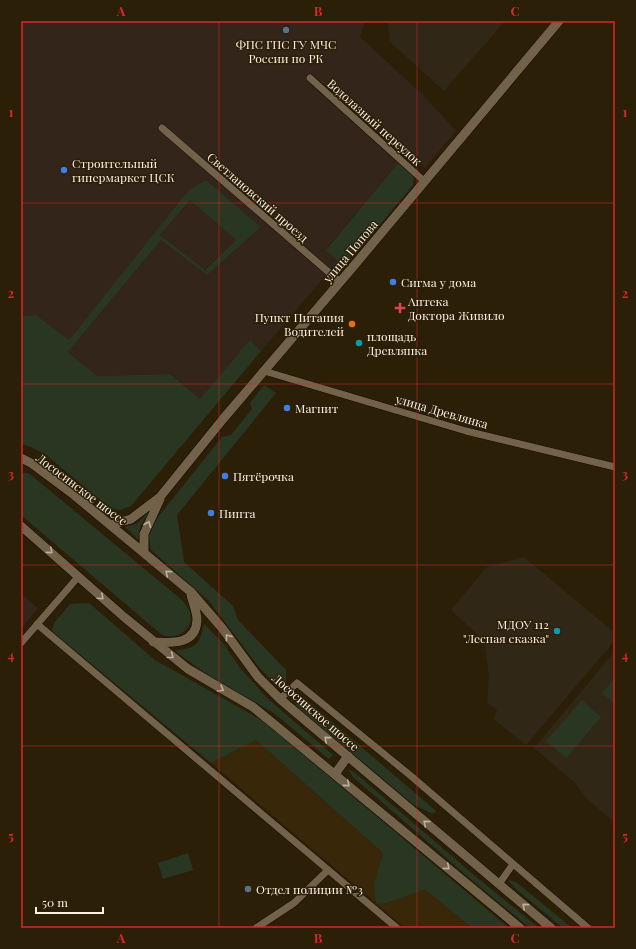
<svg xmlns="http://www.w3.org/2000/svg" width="636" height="949" font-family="'Playfair Display',serif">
<rect width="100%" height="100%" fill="#2c1f08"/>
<path fill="#34251a" d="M21,21H365L360,37L424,96L456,131L425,168L311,74L307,80L399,162L326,249L338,261L261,351L250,341L200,399L170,374L97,376L68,352L161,240L207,275L261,227L206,180L188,192L69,340L36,315L21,316Z
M190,200L236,240L204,270L160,235Z
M21,594L38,608L21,629Z"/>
<path fill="#382708" d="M256,740L383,853L374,883L387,903L425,888L472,928H405L211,763Z"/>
<path fill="#302717" d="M391,21H505L444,91L390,42L388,25Z
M524,557L615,633V640L526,745L494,719L497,710L487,702L489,676L484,641L451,610L487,567Z
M615,651V823L587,799L575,783L534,748Z"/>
<path fill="#293722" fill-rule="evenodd" d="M399,162C408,170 416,172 413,185L348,263L334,265L338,261L326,250Z
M206,180L261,227L207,275L161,240L68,352L97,376L170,374L200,399L250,340L261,351L131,506L120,510L110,508L45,454L31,447L21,444V316L36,315L69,340L188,191ZM190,200L236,240L205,270L160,235Z
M264,385L276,393L177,515L184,562L233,606L238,620L286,670V682L274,683L258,666L209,601L151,550L149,535L158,517L222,437L231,435L252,409L250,403Z
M21,473H27L31,475L182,600C185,604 189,608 190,613C194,630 177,640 162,635L21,515Z
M151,509L141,524L138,539L125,527L138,523Z
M89,603L155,660L265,722L509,928H472L425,889L387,903L376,904L374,883L383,853L256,740L211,763L53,632L52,629L55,622L70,604Z
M204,624L223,643L240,668L267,698L333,755L329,759L274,713L205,673L175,651C197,647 199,646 204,624Z
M615,678V704L602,693Z
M297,696L303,697L436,811L433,814L414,805L296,706L294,700Z
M582,700L601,717L566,758L546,741Z
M348,769L354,772L475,876L539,928H530L473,881L353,777Z
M188,853L193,870L163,879L158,863Z
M508,880L516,882L572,928H563L515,888Z"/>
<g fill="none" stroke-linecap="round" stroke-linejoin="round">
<defs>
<path id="minor" d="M310,78L424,181
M162,128L340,282
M264,371L466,431L615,467
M37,624L397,928
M21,643L78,577
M280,699L297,683L411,776L588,928
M499,884L513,864
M256,928L294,903L328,870"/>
<path id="tertiary" d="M21,458L31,463L74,495L191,592L222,628L258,677L280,699L551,928
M111,525L131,519L160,497L223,419L352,268L559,21
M21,526L124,617L188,669L253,707L275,725L520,928
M144,553V534L160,499
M153,642C172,643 196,645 197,620C197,612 193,603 191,595
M335,774L348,756"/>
</defs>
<use href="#minor" stroke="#140800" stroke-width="8"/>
<use href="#tertiary" stroke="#140800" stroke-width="10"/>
<use href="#minor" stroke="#72624a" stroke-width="7"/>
<use href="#tertiary" stroke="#72624a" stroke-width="9"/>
</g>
<defs><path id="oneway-chevron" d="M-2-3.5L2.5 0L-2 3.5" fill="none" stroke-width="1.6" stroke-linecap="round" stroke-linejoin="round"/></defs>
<g stroke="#bcb09e">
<use href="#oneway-chevron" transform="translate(148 524) rotate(-67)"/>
<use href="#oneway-chevron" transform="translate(50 551) rotate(41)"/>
<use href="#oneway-chevron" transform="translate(168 573) rotate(-140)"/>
<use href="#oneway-chevron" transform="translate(101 597) rotate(42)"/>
<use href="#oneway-chevron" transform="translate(228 637) rotate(-127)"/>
<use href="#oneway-chevron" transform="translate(171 656) rotate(38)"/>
<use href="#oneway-chevron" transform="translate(221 689) rotate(30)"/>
<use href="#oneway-chevron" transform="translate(327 739) rotate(-140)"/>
<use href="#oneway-chevron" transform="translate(347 784) rotate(40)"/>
<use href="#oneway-chevron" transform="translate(426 823) rotate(-140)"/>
<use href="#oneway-chevron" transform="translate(447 867) rotate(40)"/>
<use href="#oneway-chevron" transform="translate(525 906) rotate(-140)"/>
</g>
<path fill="none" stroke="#d62828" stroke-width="1" stroke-opacity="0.55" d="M219,21V928M417,21V928M21,203H615M21,384H615M21,565H615M21,746H615"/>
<g fill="#5c6f8a" stroke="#2c1f08" stroke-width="1.5">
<circle cx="286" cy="30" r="4"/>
<circle cx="248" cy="889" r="4"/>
</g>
<g fill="#3f7fe0" stroke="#2c1f08" stroke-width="1.5">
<circle cx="64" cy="170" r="4"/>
<circle cx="393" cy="282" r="4"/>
<circle cx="287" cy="408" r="4"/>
<circle cx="225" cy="476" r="4"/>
<circle cx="211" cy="513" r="4"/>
</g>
<path fill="#e0444e" stroke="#2c1f08" stroke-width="1.5" d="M398 302h4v4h4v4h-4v4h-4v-4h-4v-4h4z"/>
<circle fill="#e8710a" stroke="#2c1f08" stroke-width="1.5" cx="352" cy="324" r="4"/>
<g fill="#0f9aa8" stroke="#2c1f08" stroke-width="1.5">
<circle cx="359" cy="343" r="4"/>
<circle cx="557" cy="631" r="4"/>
</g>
<g text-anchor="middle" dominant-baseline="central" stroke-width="3" stroke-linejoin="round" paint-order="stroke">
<g font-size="12" fill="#f9f0e2" stroke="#2c1f08" text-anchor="start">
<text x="286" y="44" text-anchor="middle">ФПС ГПС ГУ МЧС<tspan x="286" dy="14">России по РК</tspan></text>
<text x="72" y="163">Строительный<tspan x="72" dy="14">гипермаркет ЦСК</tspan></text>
<text x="401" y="282">Сигма у дома</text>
<text x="408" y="301">Аптека<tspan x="408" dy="14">Доктора Живило</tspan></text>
<text x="344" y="317" text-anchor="end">Пункт Питания<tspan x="344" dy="14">Водителей</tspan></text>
<text x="367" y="336">площадь<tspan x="367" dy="14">Древлянка</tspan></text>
<text x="295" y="408">Магнит</text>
<text x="233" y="476">Пятёрочка</text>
<text x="219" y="513">Пинта</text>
<text x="549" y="624" text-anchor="end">МДОУ 112<tspan x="549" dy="14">"Лесная сказка"</tspan></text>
<text x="256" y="889">Отдел полиции №3</text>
</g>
<g font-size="12" fill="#f9f0e2" stroke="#2c1f08">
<text transform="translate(375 122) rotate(42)">Водолазный переулок</text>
<text transform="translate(258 197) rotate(41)">Светлановский проезд</text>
<text transform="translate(350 251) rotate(-50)">улица Попова</text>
<text transform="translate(442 411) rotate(16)">улица Древлянка</text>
<text transform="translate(82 489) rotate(37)">Лососинское шоссе</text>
<text transform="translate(316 712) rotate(41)">Лососинское шоссе</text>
</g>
</g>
<rect width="636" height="949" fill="none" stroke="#2c1f08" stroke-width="44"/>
<path d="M36 907v6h67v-6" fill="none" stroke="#f9f0e2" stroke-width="2"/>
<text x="42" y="907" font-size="12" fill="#f9f0e2" stroke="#2c1f08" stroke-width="3" paint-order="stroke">50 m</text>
<rect x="22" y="22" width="592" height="905" fill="none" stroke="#d62828" stroke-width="1.5"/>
<g font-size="13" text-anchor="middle" font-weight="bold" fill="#d62828">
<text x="121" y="16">A</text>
<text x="318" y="16">B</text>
<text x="515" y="16">C</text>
<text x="11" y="117">1</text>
<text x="625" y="117">1</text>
<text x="11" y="298">2</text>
<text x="625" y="298">2</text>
<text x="11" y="479">3</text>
<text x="625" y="479">3</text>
<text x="11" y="660">4</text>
<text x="625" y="660">4</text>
<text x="11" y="841">5</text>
<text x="625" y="841">5</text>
<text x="121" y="943">A</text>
<text x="318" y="943">B</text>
<text x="515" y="943">C</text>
</g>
</svg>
